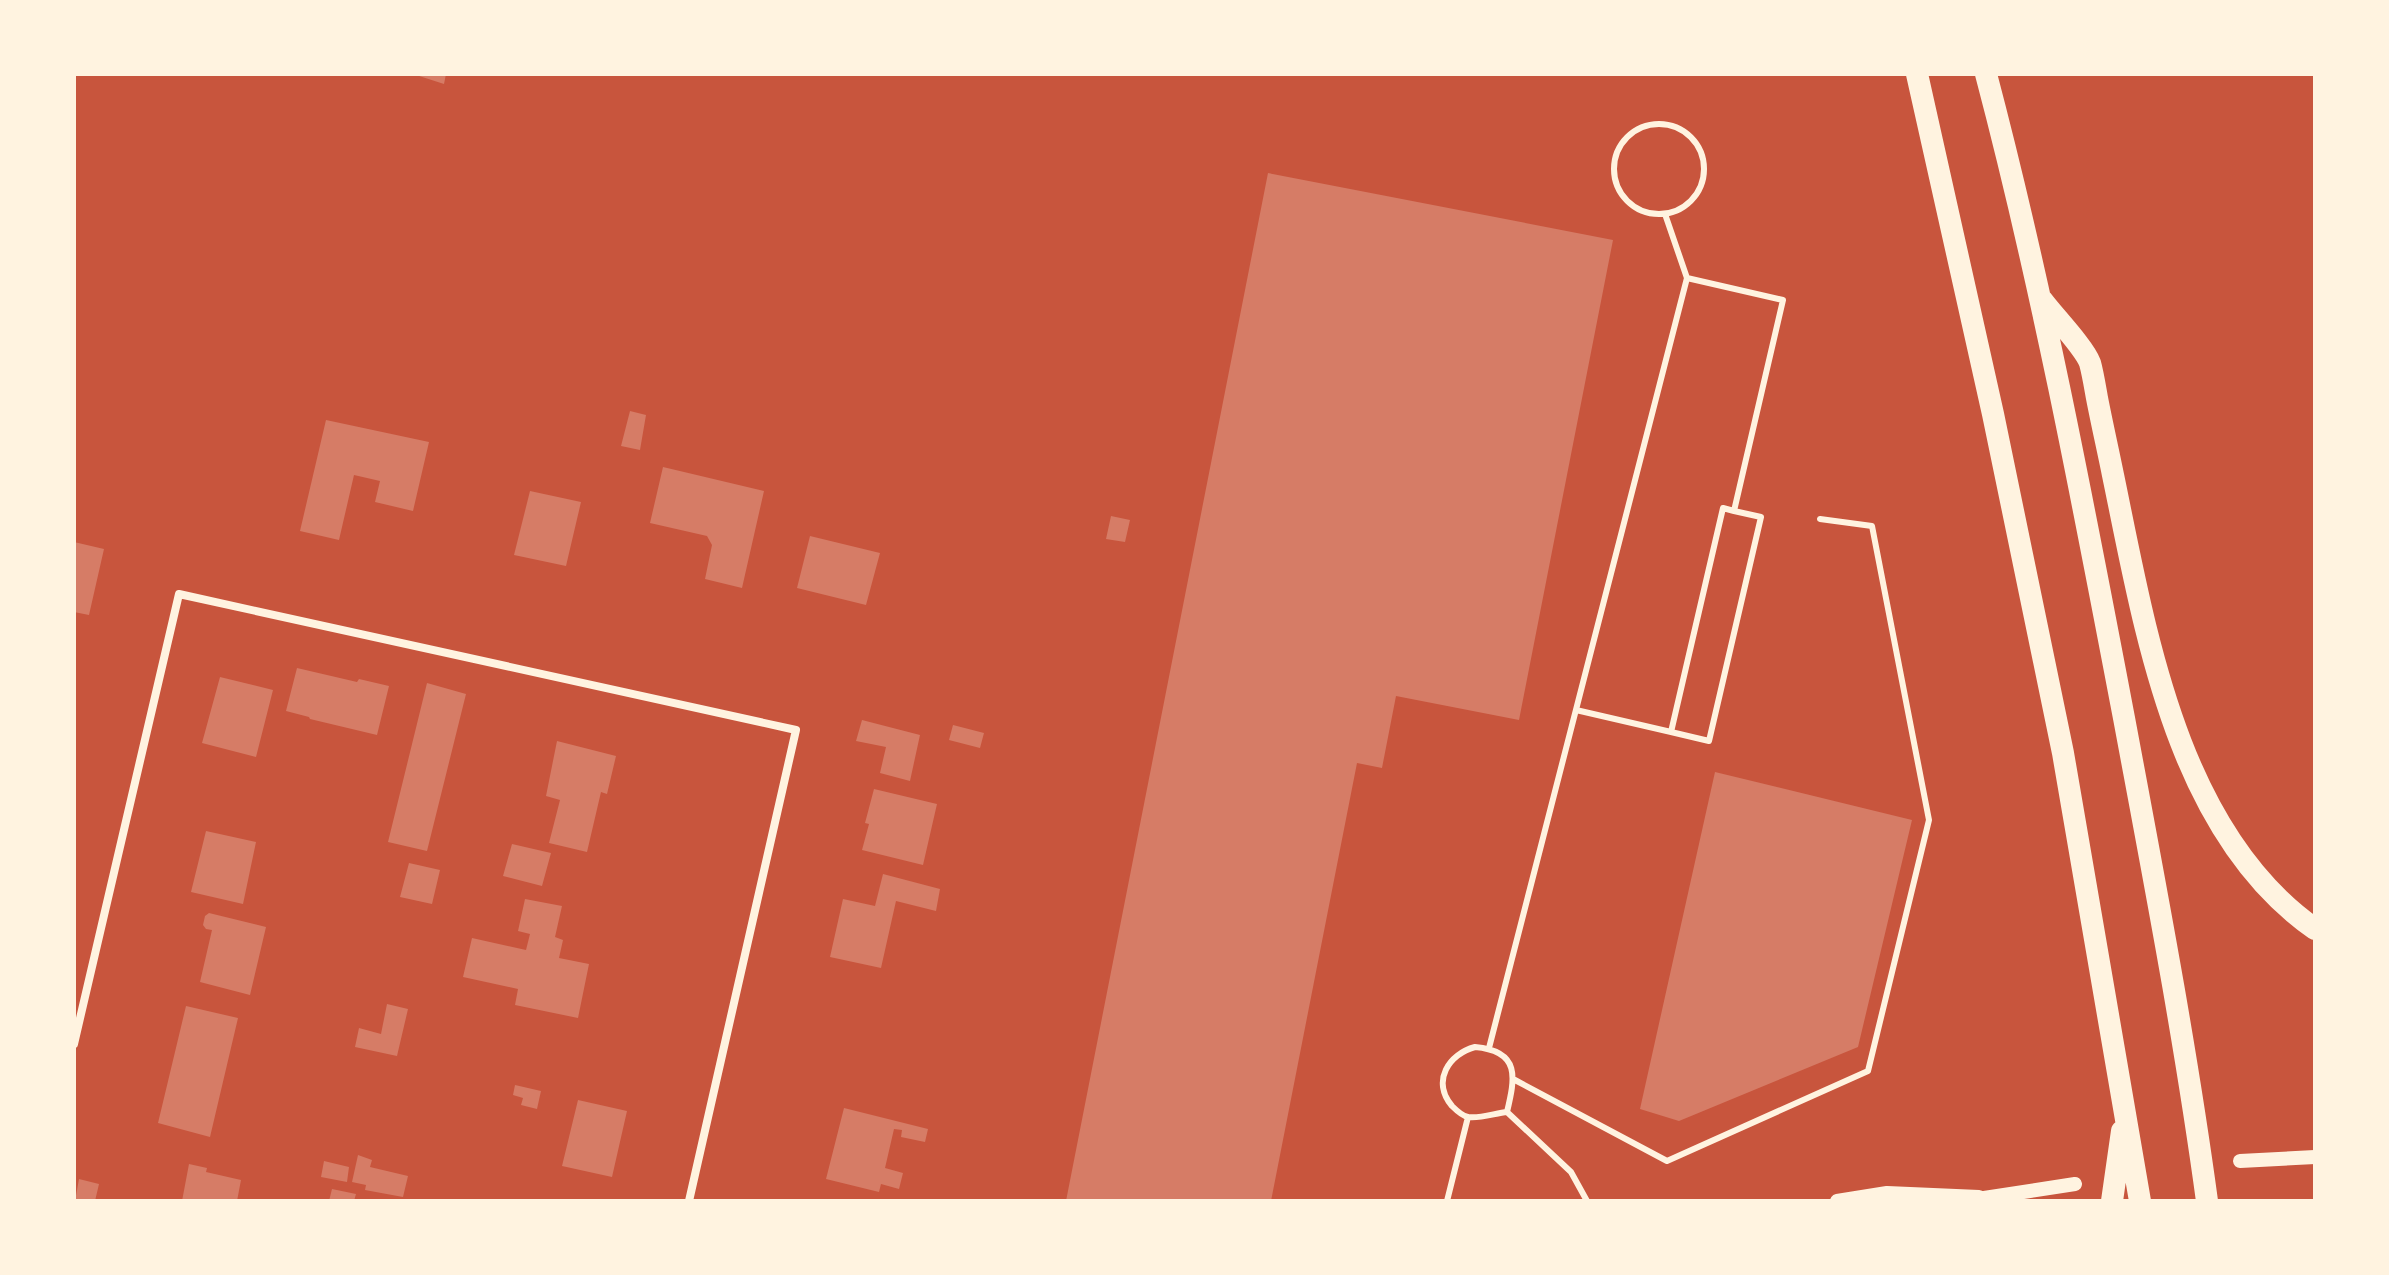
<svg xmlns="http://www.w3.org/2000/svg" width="2389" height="1275" font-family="Montserrat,sans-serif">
<rect width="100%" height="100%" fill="#c8553d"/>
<path fill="#d67c66" d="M413,74H446L444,84Z
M1268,173L1613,240L1519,720L1396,696L1382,768L1357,763L1271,1201H1066Z
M630,411L646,415L640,450L621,446Z
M326,420L429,442L413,511L375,502L380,481L354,475L339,540L300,531Z
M663,467L764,491L742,588L705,579L712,545L707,536L650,523Z
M530,491L581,502L566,566L514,555Z
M1111,516L1130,520L1125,542L1106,539Z
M810,536L880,553L866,605L797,588Z
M74,542L104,549L89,615L74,612Z
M297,668L357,682L359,679L389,686L377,735L310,719L309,717L286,711Z
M220,677L273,690L256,757L202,743Z
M427,683L466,694L427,851L388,842Z
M862,720L920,735L910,781L880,773L886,747L856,741Z
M953,725L984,733L980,748L949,740Z
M557,741L616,756L607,794L601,792L587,852L549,843L560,800L546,796Z
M1715,772L1912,820L1858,1047L1679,1121L1640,1109Z
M874,789L937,804L923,865L862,850L869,824L865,823Z
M206,831L256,842L243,904L191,892Z
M512,844L551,853L542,886L503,876Z
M409,863L440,870L432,904L400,897Z
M883,874L940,889L936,911L896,901L881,968L830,957L843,899L875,906Z
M525,899L562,906L555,937L563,940L559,958L589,964L578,1018L515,1005L518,989L463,977L472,938L526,950L530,934L518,931Z
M209,913L266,927L250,995L200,982L212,930L206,929L203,925L205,916Z
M387,1004L408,1009L397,1056L355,1047L359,1028L381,1034Z
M186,1006L238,1018L210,1137L158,1123Z
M515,1085L541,1091L537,1109L521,1105L523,1098L513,1095Z
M578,1100L627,1111L612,1177L562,1166Z
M844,1108L928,1129L925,1142L901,1137L902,1130L894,1129L885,1168L903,1173L899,1189L881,1184L879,1192L826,1179Z
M358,1155L372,1160L370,1167L408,1176L403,1197L365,1190L366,1185L352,1182Z
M324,1161L349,1167L347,1182L321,1177Z
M189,1164L207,1168L206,1172L241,1180L237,1201H182Z
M79,1179L99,1184L95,1201H75Z
M332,1189L356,1194L354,1201H329Z"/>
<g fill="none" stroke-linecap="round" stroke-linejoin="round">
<path stroke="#fff3e0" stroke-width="6" d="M1614 169a45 45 0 1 1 90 0a45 45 0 1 1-90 0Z
M1576,710L1671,732L1723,508L1734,511L1783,300L1687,278
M1671,732L1709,741L1761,517L1734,511
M1475,1047C1521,1051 1515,1078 1507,1112C1496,1113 1479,1119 1468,1117C1462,1116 1456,1110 1452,1106C1431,1081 1449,1054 1475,1047Z
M1489,1048L1687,278L1665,214
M1515,1080L1667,1161L1868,1071L1929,820L1872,526L1820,519
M1507,1112L1571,1172L1587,1201
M1447,1201L1468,1117"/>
<path stroke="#fff3e0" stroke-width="8" d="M74,1044L179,594L796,730L689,1201"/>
<path stroke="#fff3e0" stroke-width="14" d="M2240,1161L2315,1157
M1971,1200L2075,1184
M1837,1201L1887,1193L1979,1197"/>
<path stroke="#fff3e0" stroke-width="22" d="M1917,74L1993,414L2063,753L2140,1201
M1986,74C2042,286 2083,503 2124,718C2154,879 2185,1039 2207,1201
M2042,300C2053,315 2084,347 2090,363C2093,374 2095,387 2097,398C2102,424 2108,450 2113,475C2145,629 2176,832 2315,929
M2112,1201L2122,1131"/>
</g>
<rect width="2389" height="1275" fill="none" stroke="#fff3e0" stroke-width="152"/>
</svg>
